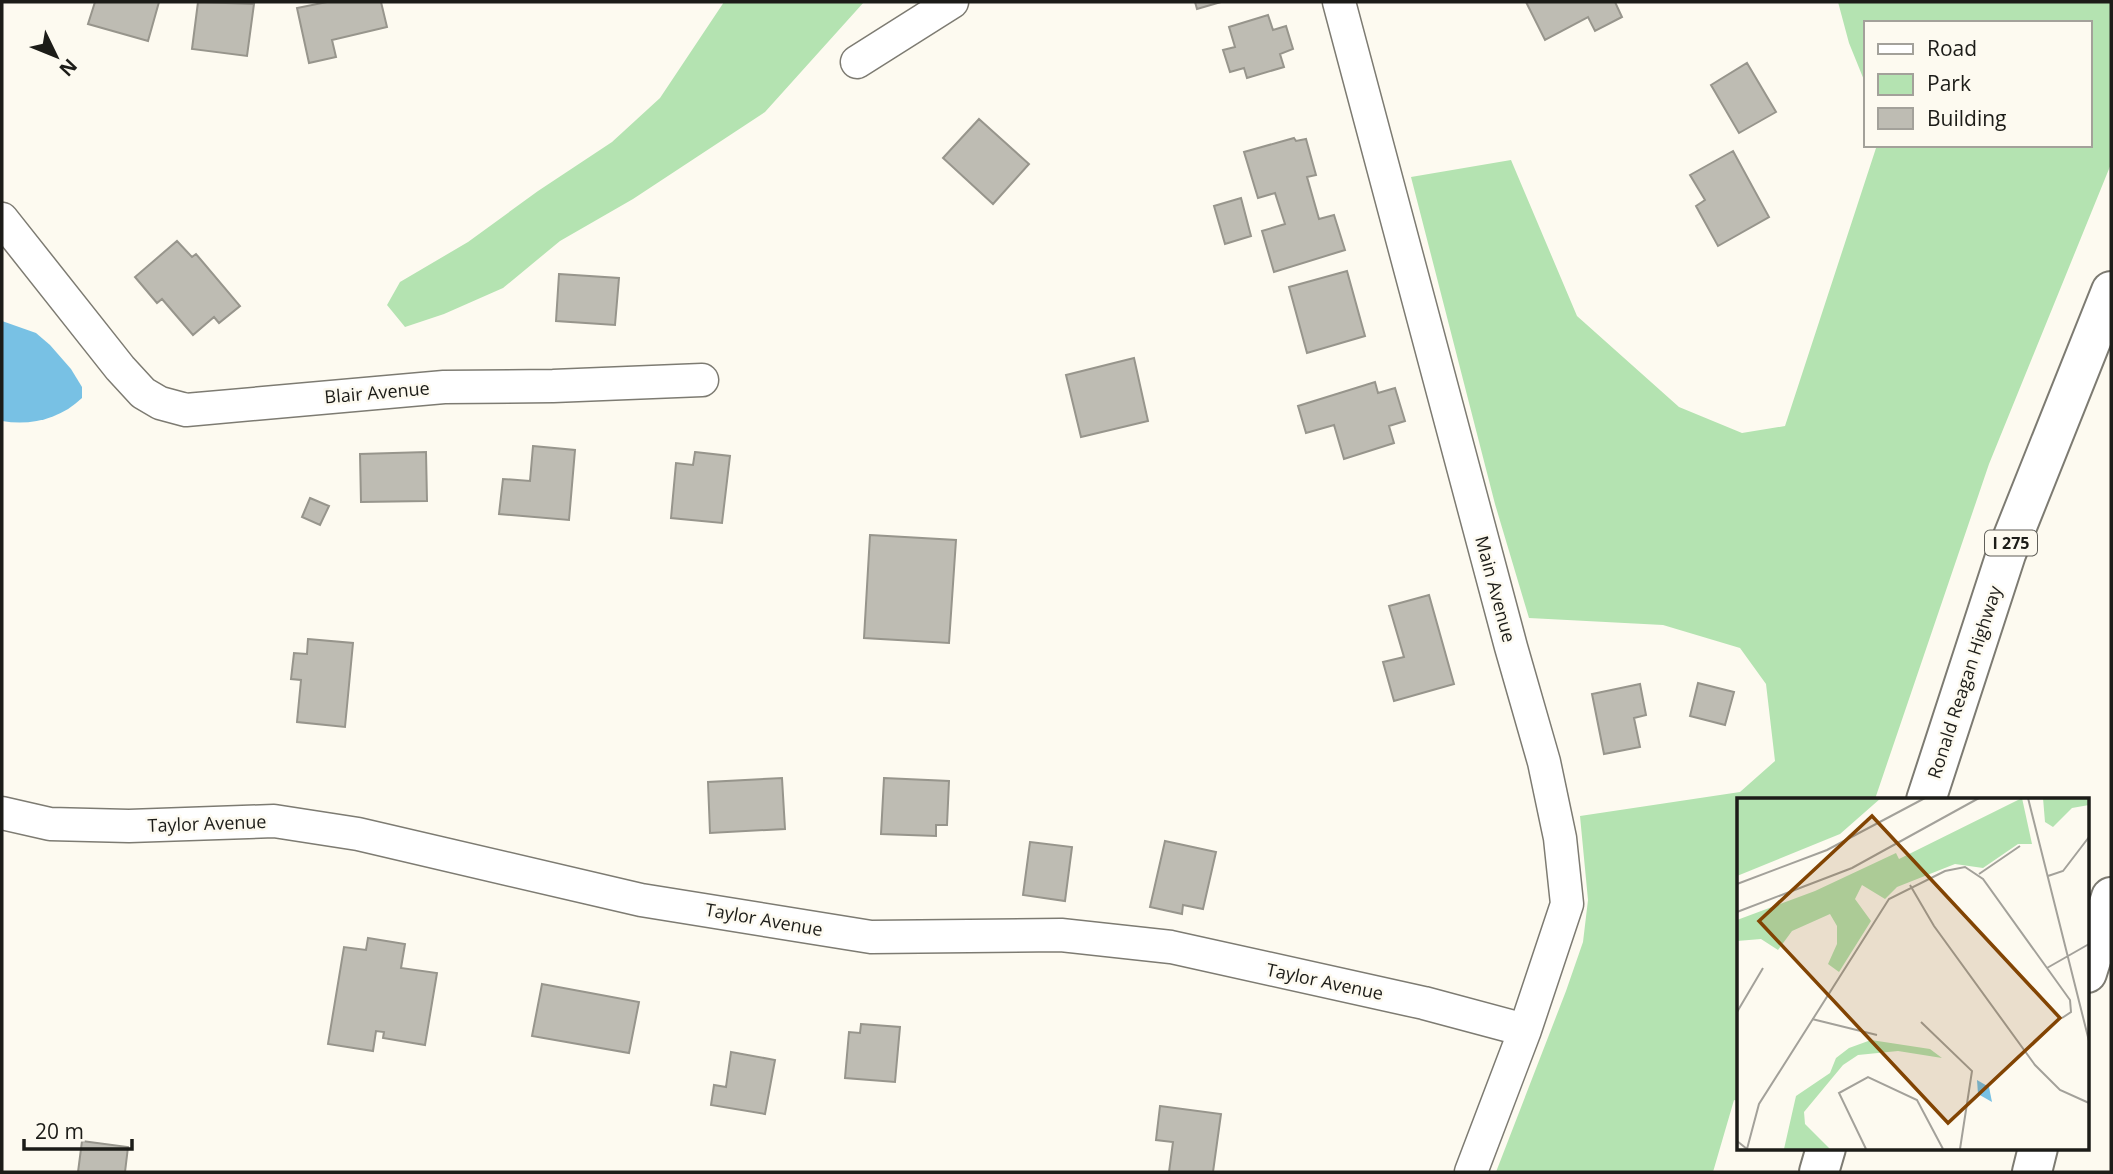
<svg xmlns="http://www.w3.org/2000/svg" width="2113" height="1174" font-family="'Open Sans',sans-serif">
<rect width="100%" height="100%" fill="#fdfaf0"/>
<path fill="#b4e3b1" d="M724,2H864L765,112L633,199L560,241L503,288L444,314L405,327L387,305L400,282L468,242L538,191L612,142L660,98Z
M1838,2H2111V164L1989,464L1875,799L1738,800V1101L1734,1100L1713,1172H1496L1566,991L1583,942L1588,900L1580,816L1740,792L1775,761L1766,684L1740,648L1663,625L1529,618L1495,504L1411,177L1511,160L1577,316L1679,407L1742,433L1785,426L1877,145H2090V23H1866V85L1849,43Z"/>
<path fill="#78c1e4" d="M2,321L36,333L50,345L71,369L82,387V398C60,419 31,426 2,421Z"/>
<path fill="#bebcb3" stroke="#97958c" stroke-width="2" d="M95,2H159L148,41L88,24Z
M198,2L254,4L247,56L192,49Z
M327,2H381L387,27L332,40L336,57L309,63L297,8Z
M1195,2H1221L1197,9Z
M1526,2H1615L1622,17L1595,31L1588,17L1545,40Z
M1268,15L1273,30L1286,26L1293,49L1280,54L1284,67L1247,78L1244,68L1230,72L1223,50L1235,47L1229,27Z
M1747,63L1776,112L1739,133L1711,85Z
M979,119L1029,164L993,204L943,158Z
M1294,138L1296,141L1306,139L1316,175L1307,177L1319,219L1334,215L1345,250L1274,272L1262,231L1285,224L1275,193L1258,198L1244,152Z
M1733,151L1769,217L1718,246L1696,206L1705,200L1690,175Z
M1241,198L1251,236L1225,244L1214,206Z
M177,241L192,257L196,254L240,306L219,323L214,317L193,335L162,299L157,303L135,277Z
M1347,271L1365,336L1307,353L1289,287Z
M559,274L619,278L615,325L556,321Z
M1134,358L1148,421L1081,437L1066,375Z
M1375,382L1378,393L1395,388L1405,421L1389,426L1394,443L1344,459L1334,425L1306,433L1298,406Z
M533,446L575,450L569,520L499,514L503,479L530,481Z
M426,452L427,501L361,502L360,454Z
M695,452L730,456L722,523L671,518L676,463L693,465Z
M310,498L329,506L320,525L302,517Z
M870,535L956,540L949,643L864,638Z
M1429,595L1454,684L1394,701L1383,662L1404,657L1389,606Z
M308,639L353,643L345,727L297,722L301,680L291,679L294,653L307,654Z
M1698,683L1734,692L1725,725L1690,716Z
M1640,684L1646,715L1634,718L1640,747L1604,754L1592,694Z
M782,778L785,829L710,833L708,782Z
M884,778L949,781L947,825H936V836L881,834Z
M1165,841L1216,852L1203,909L1183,905L1182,914L1150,907Z
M1030,842L1072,847L1065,901L1023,895Z
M368,938L405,944L401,968L437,973L425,1045L383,1038L384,1032L376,1031L373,1051L328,1044L344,947L366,950Z
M542,984L639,1002L629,1053L532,1036Z
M861,1024L900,1027L895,1082L845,1078L849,1032L860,1033Z
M731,1052L775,1060L765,1114L711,1105L714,1085L726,1087Z
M1160,1106L1221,1114L1213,1172H1169L1173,1142L1156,1140Z
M82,1141L128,1147L125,1172H78Z"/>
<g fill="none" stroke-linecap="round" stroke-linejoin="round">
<defs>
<path id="street" d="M1339,2L1511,647L1544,762L1560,838L1567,904L1525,1030L1471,1172
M857,62L952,2
M2,219L120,368L143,393L160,403L186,410L444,387L553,386L702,380
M2,813L50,824L129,826L274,821L358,834L641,900L871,937L1061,935L1171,947L1424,1003L1525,1030"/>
<path id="highway" d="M1926,800L2006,554L2111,291
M2087,973L2111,897
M1819,1172L1826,1148
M2032,1172L2038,1148"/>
</defs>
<use href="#street" stroke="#7d7b72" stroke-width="35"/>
<use href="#highway" stroke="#7d7b72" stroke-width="42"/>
<use href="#street" stroke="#fff" stroke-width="32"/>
<use href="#highway" stroke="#fff" stroke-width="38"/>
</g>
<g text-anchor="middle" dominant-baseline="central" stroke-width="5" stroke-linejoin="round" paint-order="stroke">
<rect fill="#fdfaf0" stroke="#605f59" stroke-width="2" x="1985" y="530.5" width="52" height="25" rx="5"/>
<g font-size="16" font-weight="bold" fill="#1c1c18">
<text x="2011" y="543">I 275</text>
</g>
<g font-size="18" fill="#1c1c18" stroke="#fdfaf0">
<text transform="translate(377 392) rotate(-5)">Blair Avenue</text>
<text transform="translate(1496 589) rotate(75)">Main Avenue</text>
<text transform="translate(1964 682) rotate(-72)">Ronald Reagan Highway</text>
<text transform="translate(207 823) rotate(-2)">Taylor Avenue</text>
<text transform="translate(764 919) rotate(10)">Taylor Avenue</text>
<text transform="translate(1325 981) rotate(12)">Taylor Avenue</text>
</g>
</g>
<g transform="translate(1737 798)">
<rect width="352" height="352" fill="#fdfaf0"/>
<path d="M0,0H144L103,36L0,78ZM285,0L295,46H281L246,70L218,66L160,89L148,101L125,87L118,101L134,123L102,174L91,166L100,146V128L93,116L55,133L41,152L24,141L0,143V122L78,93L159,55L162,61ZM306,0H352V7L335,10L316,29L308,24ZM134,242L193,251L205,260L161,253L121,257L106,267L67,314L68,326L93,351H47L59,298L93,275L99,260L112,250Z" fill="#b4e3b1"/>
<path d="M240,282L252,289L255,304L241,296Z" fill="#78c1e4"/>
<path fill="none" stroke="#a3a19a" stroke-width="2" d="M291,0L352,243M242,76L283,48M311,78L326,73L352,39M0,86L90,52L188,0M173,87L197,128L298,267L323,292L352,305M0,114L115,70L242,0M310,170L352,146M0,214L26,170M75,221L140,237M184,224L235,273L223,351M0,343L10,351L22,306L152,101L208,73L228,69L246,81L333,202L334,214L325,220M129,351L102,295L131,279L180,302L206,351"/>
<path fill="#824403" fill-opacity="0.15" stroke="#824403" stroke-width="3.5" d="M135,18L323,220L211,325L22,123Z"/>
<rect width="352" height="352" fill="none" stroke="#1c1c18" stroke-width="3.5"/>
</g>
<rect width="2113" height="1174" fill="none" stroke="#1c1c18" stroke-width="7"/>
<rect x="1864" y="21" width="228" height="126" fill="#fdfaf0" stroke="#a3a19a" stroke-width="2"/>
<rect x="1878" y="44" width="35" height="10" fill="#ffffff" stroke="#a3a19a" stroke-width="2"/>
<text x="1927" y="56" font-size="21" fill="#1c1c18">Road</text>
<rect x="1878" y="74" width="35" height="21" fill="#b4e3b1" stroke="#a3a19a" stroke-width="2"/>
<text x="1927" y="91" font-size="21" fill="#1c1c18">Park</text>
<rect x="1878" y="108" width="35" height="21" fill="#bebcb3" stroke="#a3a19a" stroke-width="2"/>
<text x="1927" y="126" font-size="21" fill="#1c1c18">Building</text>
<g transform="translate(56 56) rotate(133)" stroke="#fdfaf0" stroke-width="5" paint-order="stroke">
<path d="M0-5L12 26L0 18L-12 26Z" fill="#1c1c18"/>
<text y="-10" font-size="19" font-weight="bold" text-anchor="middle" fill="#1c1c18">N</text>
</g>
<path d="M24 1139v10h108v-10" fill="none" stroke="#1c1c18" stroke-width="3.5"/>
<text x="35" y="1139" font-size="21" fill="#1c1c18" stroke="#fdfaf0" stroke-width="5" paint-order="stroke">20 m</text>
</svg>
